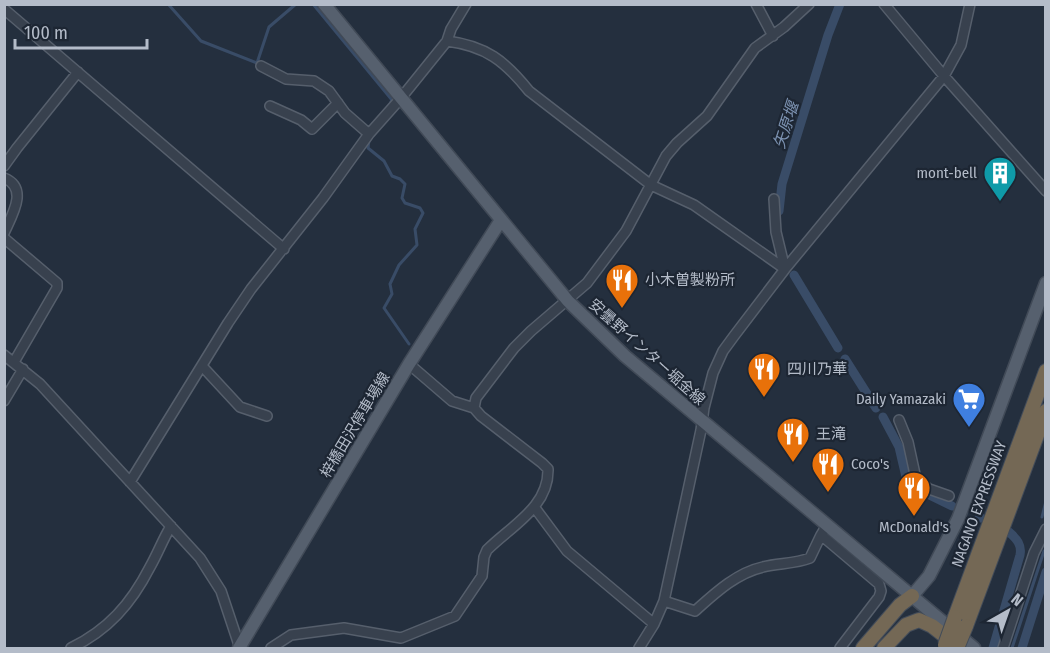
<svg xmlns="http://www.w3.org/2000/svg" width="1050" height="653" font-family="'Fira Sans Condensed','Noto Sans JP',sans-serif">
<rect width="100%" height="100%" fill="#242f3e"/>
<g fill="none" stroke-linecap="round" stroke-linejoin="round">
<path stroke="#394c67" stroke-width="3" d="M168,4L201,41L257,63L269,27L296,4
M313,4L392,100L389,106
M369,140L368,148L384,161L392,176L400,179L405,184L402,198L405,203L420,208L423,213L415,229L417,245L399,265L390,284L392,294L384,308L409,344
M1042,517L1046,501
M1012,648L1044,551"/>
<path stroke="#394c67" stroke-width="9" d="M779,211L782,184L828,35L840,4
M794,275L838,348
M845,359L876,408
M883,417L899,447L906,477L911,486L952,506
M979,518H981
M993,648L1020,555C1022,545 1017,539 1009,532
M1022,648L1046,572"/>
<defs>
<path id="minor" d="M756,4L773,36
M884,4L944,76L1046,191
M4,9L284,249
M447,41C486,46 505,61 529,91L651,185L694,205L785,269
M261,66L286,79L314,81L329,91L345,113L369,134
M270,106L301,120L312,129L338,103
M4,166L17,148L78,72
M4,178C29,188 12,215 4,233
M774,199L776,232L785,269
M4,238L57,283V288L14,362
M4,355L40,384L200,558L221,591L240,648
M202,366L240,407L267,416
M4,401L23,369
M474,408L476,398L514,348L531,331L587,283L626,231L666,156L677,143L707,116L755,48L784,27L809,4
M899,420L908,442L916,479L929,489L949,496
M130,482L228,323L251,289L323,198L369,134L401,98L447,41L451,29L466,4
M535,508L567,551L654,624
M824,530L821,535L879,584L881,591L879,597L840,648
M664,601L695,611C714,594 736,573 763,567C778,563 795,564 810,558L821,535
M71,648C108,630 131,604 150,567C158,553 163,539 171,526
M271,648L291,635L344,628L401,638L455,616L482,576L484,557L487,550C511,526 549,507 548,469L542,463L481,416L474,408L452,401L409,364
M639,648L654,624L664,601L701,430L704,408L713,373L723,351L734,336L785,269L944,76L961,45L970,4
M1003,648L1034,553L1046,529"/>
<path id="major" d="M324,4L568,301L625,356L974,648
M912,596L929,576L958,519L1046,283
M239,648L409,364L501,220"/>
<path id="highway" d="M955,617L1046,371
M966,626L1046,411
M863,648L900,605L912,596
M884,648L906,625L919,620L932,626L955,644"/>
</defs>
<use href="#minor" stroke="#565f6c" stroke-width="12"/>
<use href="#major" stroke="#414a57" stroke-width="15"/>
<use href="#highway" stroke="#434c59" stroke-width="16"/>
<use href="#minor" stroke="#38414e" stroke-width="9"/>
<use href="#major" stroke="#56606e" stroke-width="12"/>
<use href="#highway" stroke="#746855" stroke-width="14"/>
<defs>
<path id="highway-bridge" d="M945,645L955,617
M957,648L966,626"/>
</defs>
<use href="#highway-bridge" stroke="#434c59" stroke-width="16" stroke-linecap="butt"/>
<use href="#highway-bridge" stroke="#746855" stroke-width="14"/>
</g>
<defs>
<symbol id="building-pin" viewBox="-11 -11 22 30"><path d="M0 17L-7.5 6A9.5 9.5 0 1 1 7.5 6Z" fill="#0f9aa8" stroke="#1d2633"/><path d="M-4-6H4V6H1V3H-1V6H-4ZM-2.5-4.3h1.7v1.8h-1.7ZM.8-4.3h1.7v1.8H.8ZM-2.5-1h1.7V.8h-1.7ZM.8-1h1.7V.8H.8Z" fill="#fff"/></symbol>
<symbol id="restaurant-pin" viewBox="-11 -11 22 30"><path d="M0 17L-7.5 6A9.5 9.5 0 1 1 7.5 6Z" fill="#e8710a" stroke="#1d2633"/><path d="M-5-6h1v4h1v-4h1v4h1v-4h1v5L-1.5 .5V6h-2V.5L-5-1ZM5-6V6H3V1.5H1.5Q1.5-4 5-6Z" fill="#fff"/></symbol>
<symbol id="supermarket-pin" viewBox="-11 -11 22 30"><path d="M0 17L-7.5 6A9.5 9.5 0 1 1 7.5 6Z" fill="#3f7fe0" stroke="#1d2633"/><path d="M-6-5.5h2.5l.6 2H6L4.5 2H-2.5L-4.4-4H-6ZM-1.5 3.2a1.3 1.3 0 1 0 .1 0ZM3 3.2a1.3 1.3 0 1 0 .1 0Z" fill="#fff"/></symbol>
</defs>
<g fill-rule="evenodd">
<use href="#building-pin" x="981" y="154" width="38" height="52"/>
<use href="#restaurant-pin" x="603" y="261" width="38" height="52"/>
<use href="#restaurant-pin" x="745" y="350" width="38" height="52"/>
<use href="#supermarket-pin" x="950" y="380" width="38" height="52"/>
<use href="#restaurant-pin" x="774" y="415" width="38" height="52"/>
<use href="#restaurant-pin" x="809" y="445" width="38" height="52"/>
<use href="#restaurant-pin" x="895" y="469" width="38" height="52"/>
</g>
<g text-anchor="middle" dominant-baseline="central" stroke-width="4.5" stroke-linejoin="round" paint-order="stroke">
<g font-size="15" fill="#b4bcc9" stroke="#1d2633" text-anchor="start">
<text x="977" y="173" text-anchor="end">mont-bell</text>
<text x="645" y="280">小木曽製粉所</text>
<text x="787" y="369">四川乃華</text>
<text x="946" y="399" text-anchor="end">Daily Yamazaki</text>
<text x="816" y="434">王滝</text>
<text x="851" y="464">Coco's</text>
<text x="914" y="527" text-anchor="middle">McDonald's</text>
</g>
<g font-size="15" fill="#b4bcc9" stroke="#1d2633">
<text transform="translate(647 352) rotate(42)">安曇野インター堀金線</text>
<text transform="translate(355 425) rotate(-59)">梓橋田沢停車場線</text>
<text transform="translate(979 504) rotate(-70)">NAGANO EXPRESSWAY</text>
</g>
<g font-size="16" font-style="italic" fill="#7c92b1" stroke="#1d2633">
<text transform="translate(786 125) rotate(-72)">矢原堰</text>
</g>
</g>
<rect width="1050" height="653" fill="none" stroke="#b4bcc9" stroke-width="12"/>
<g transform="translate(1008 611) rotate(40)" stroke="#1d2633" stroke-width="4.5" paint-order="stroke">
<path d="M0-4.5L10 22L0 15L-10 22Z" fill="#b4bcc9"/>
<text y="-9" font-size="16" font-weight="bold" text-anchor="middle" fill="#b4bcc9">N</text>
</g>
<path d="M15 39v9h132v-9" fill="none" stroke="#b4bcc9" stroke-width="3"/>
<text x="24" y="39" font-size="18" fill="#b4bcc9" stroke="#1d2633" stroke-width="4.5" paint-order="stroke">100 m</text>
</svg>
